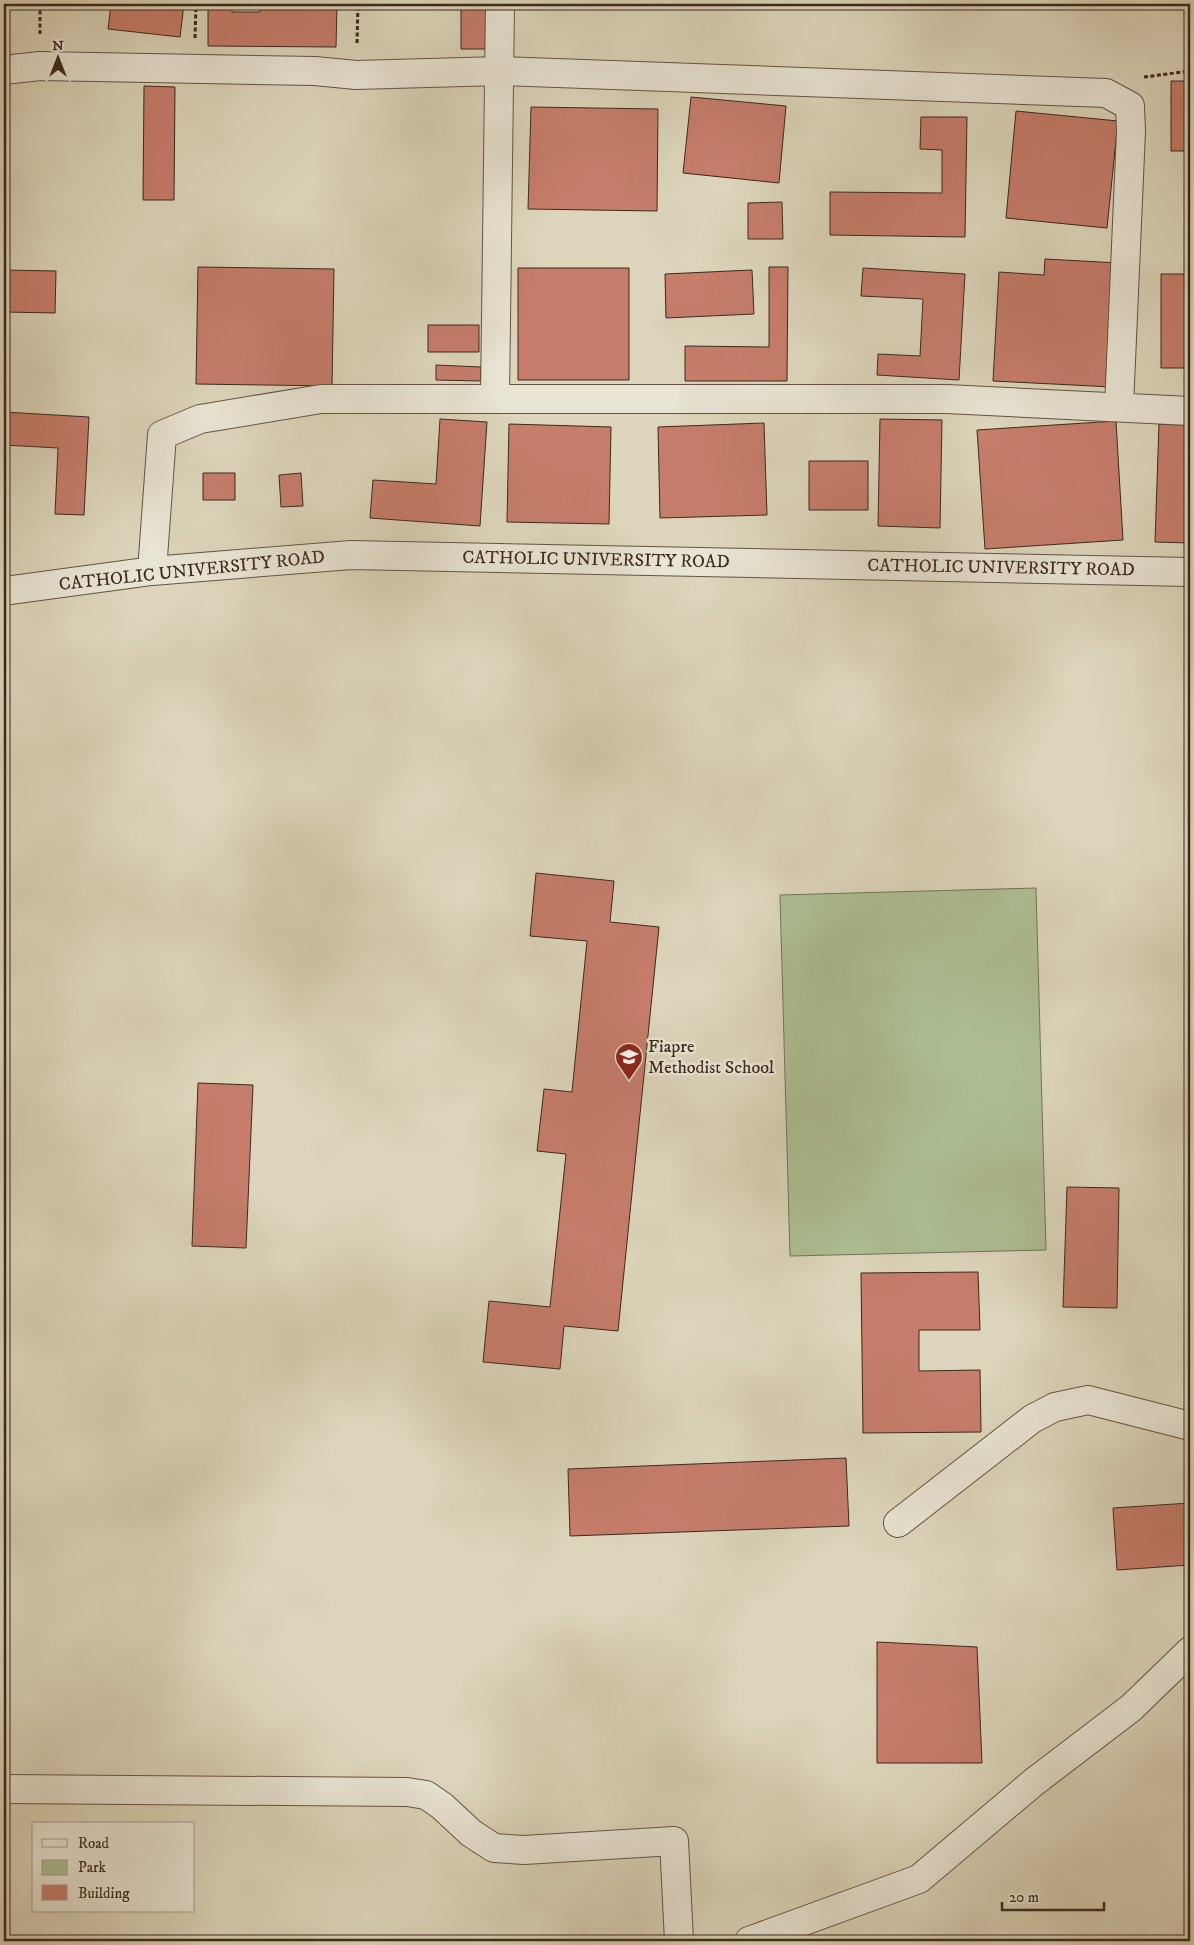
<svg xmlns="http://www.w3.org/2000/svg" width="1194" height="1945" font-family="'IM FELL DW Pica',serif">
<rect width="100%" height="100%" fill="#dcd5bb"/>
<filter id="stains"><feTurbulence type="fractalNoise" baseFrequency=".004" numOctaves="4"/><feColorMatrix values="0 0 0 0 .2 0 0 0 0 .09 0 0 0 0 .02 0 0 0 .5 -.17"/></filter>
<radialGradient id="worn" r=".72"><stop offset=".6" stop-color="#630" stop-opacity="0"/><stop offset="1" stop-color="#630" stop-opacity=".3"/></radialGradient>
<path fill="#adbe93" stroke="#747458" d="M1036,888L1046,1250L790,1256L780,895Z"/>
<path fill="#c67d6b" stroke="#3b291c" d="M111,4H184L180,37L108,29Z
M208,4H232V12H260V4H337L336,47L208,46Z
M461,4H495V49H461Z
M1171,81H1190V151H1171Z
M144,86L175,87L174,200H143Z
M691,97L786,106L779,183L683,173Z
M531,107L658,109L657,211L528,209Z
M1016,111L1118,121L1107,228L1006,218Z
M921,117H967L965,237L830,235V192L942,193V150L920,149Z
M782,202L783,239H748V203Z
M1045,259L1119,263L1112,387L993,381L999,272L1044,275Z
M198,267L334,269L332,386L196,384Z
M769,267H788L787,381H685V346L769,347Z
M518,268H629V380H518Z
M863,268L965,274L959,380L877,375L878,354L920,356L923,299L861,296Z
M4,270L56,271L55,313L4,312Z
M752,270L754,314L666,318L665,274Z
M1161,274H1190V368H1161Z
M428,325H479V352H428Z
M436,365L481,367V381L436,380Z
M4,412L89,417L84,515L55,514L58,448L4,445Z
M440,419L487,422L480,526L370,518L373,480L436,484Z
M880,419L942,420L940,528L878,526Z
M1116,421L1123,540L985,549L977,430Z
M764,423L767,515L660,518L658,427Z
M509,424L611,427L609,524L507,522Z
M1159,424L1190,425V543L1155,542Z
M809,461H868V510H809Z
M203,473H235V500H203Z
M301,473L303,506L281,507L279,475Z
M536,873L614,881L610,922L659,927L618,1331L564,1326L560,1369L483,1362L489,1301L550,1307L566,1154L537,1151L544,1089L572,1092L587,941L530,936Z
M198,1083L253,1085L246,1248L192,1246Z
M1067,1187L1119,1188L1117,1308L1063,1307Z
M978,1272L980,1330H919V1371L980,1370L981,1432L863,1433L861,1273Z
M846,1458L849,1526L570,1536L568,1469Z
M1190,1503V1565L1117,1570L1113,1508Z
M877,1642L977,1647L982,1763H877Z"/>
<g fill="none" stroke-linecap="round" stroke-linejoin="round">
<defs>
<path id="minor" d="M4,70L40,66L315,71L356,75L500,71L1106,93L1130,106L1131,131L1119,407
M495,399L500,4
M152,571L162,435L200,419L321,399H947L1190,411
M4,591L152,571L351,555L1190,572
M898,1523L1032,1419L1055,1407L1088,1400L1190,1426
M4,1789L407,1792L426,1795L442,1806L471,1833L494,1848L524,1850L674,1841L679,1941
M749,1941L919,1879L1034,1782L1131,1708L1190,1651"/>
</defs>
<use href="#minor" stroke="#635444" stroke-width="30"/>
<path stroke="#3b291c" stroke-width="3" stroke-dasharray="4 2.5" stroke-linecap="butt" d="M40,4V36
M195,38L196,4
M357,43L358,4
M1144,77L1190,71"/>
<use href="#minor" stroke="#e8e4d3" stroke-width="28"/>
</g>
<defs>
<symbol id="school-pin" viewBox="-11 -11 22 30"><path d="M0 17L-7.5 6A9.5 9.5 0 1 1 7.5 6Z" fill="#8f2418" stroke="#e8e4d3"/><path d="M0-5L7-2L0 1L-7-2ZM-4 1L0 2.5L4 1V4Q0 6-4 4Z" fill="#fff"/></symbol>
</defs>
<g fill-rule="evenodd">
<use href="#school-pin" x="613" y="1041" width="32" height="43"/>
</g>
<g text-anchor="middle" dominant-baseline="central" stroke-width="5" stroke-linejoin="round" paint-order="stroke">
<g font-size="18" fill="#3b291c" stroke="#e8e4d3">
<text transform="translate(596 560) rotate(1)">CATHOLIC UNIVERSITY ROAD</text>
<text transform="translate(1001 568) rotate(1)">CATHOLIC UNIVERSITY ROAD</text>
<text transform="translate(192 571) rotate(-6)">CATHOLIC UNIVERSITY ROAD</text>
</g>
<g font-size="18" fill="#3b291c" stroke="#e8e4d3" text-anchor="start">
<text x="648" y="1047">Fiapre<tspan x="648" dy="21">Methodist School</tspan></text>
</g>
</g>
<rect width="1194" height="1945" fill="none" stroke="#dcd5bb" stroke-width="20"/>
<rect x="5" y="5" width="1184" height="1935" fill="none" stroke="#3b291c" stroke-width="2.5"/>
<rect x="10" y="10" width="1174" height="1925" fill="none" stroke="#3b291c"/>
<rect x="32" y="1822" width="162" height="90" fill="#e8e4d3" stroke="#a3998a"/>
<rect x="42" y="1839" width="25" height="8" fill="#e8e4d3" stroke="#a3998a"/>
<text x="78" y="1848" font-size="15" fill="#3b291c">Road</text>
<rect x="42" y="1860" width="25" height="15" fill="#adbe93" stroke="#a3998a"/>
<text x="78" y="1872" font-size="15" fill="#3b291c">Park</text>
<rect x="42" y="1885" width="25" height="15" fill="#c67d6b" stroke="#a3998a"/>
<text x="78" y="1898" font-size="15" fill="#3b291c">Building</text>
<g transform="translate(58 58)" stroke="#e8e4d3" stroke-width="4" paint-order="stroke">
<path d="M0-4L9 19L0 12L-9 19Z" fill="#3b291c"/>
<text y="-8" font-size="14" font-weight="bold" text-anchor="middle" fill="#3b291c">N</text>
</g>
<path d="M1002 1902v8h102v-8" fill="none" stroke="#3b291c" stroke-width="2.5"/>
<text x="1009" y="1902" font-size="15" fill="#3b291c" stroke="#e8e4d3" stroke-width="4" paint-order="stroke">20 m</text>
<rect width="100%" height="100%" filter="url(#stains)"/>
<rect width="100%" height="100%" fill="url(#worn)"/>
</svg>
